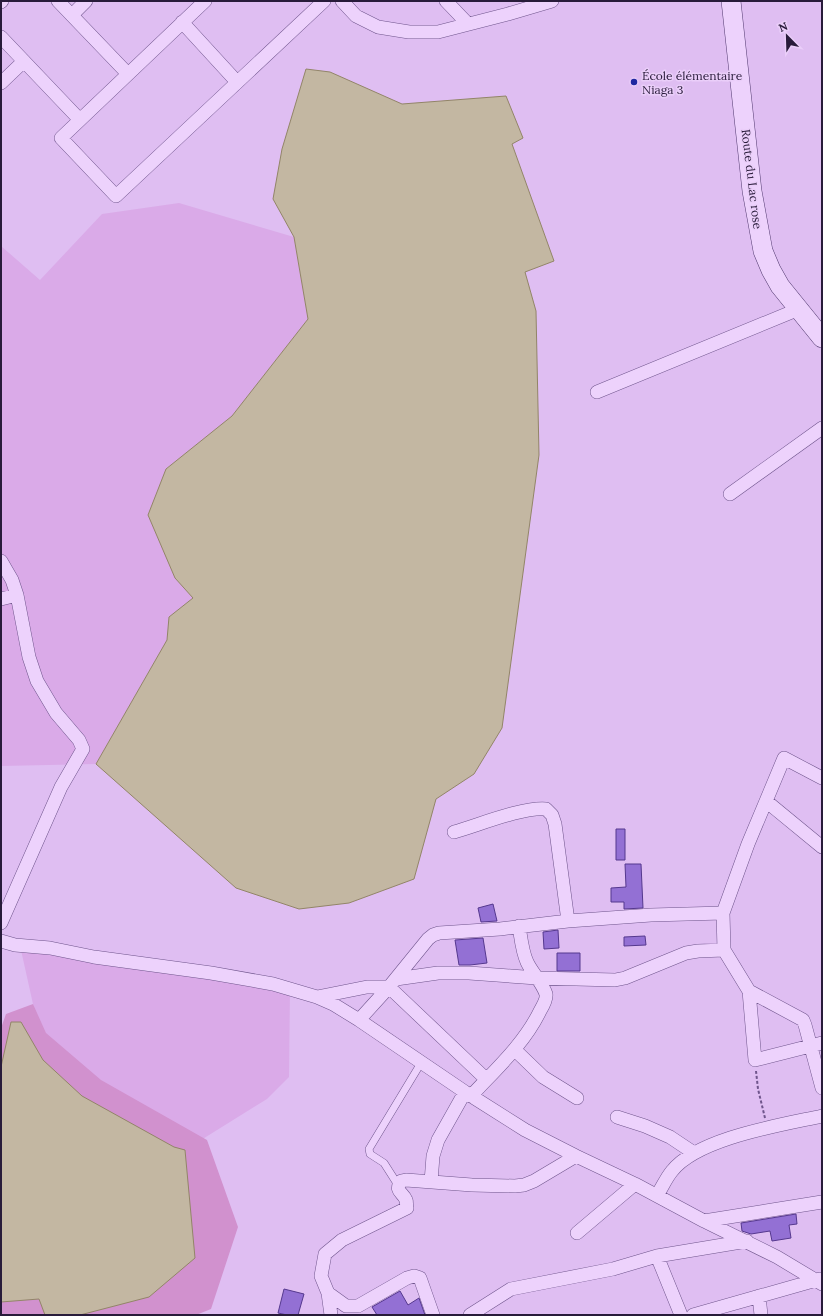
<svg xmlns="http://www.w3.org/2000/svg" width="823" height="1316" font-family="Lora,serif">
<rect width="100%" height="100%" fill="#dfbef2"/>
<path fill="#daaae8" d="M179,203L294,237L308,319L232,416L166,469L175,578L193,598L169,617L167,640L96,764L1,766V246L40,280L102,214Z
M21,950L290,990L289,1077L267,1099L185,1150L43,1060L33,1004Z"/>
<path fill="#d191ce" d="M33,1004L46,1033L101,1080L207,1140L238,1227L211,1309L196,1315H1V1028L6,1014Z"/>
<path fill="#c3b7a2" stroke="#928568" d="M306,69L330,72L402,104L506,96L523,138L512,144L554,261L525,272L536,311L539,455L502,728L474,774L436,799L414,879L349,903L299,909L236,888L96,764L167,640L169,617L193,598L175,578L148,515L166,469L232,416L308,319L294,237L273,199L282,149Z
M11,1022H21L43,1060L82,1096L174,1147L185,1150L195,1258L149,1297L80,1315H45L39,1299L1,1302V1067Z"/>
<path fill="#9370d4" stroke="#55388e" d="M616,829H625V860H616Z
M625,864H641L643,908L624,909V902H611V888L626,887Z
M493,904L497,921L481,922L478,908Z
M558,930L559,948L544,949L543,932Z
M645,936L646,945L624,946V937Z
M483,938L487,963L470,965H459L455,940Z
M557,953H580V971H557Z
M796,1214L797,1224L789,1225L791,1238L772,1241L770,1231L751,1234L742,1231L741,1223Z
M284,1289L304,1294L298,1315H287L278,1313Z
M400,1291L408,1305L419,1298L425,1315H377L372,1307Z"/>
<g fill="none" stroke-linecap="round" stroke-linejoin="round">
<defs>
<path id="lane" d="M398,1185L384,1163L370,1154L369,1149L421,1063"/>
<path id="street" d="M58,1L128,74
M205,1L61,138L116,196L324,1
M342,1L356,16L378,27L409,32H438L508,14L552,1
M446,1L468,24
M1,2L2,1
M72,15L86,1
M182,22L237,82
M1,37L80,120
M1,83L24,61
M597,392L799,309
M730,494L822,428
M1,561L12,580L17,595L1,599
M766,801L822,847
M454,832C479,825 522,807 546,809L552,815L555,824L568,921
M1,923L61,787L83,749L79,740L56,713L37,681L29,657L17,595
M1,941L15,945L50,948L94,957L211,973L273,984L317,997L333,1004L359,1020L465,1092L525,1130L576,1156L635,1184L704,1221L777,1257L822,1284
M724,950L723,913L748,844L784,758L822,778
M396,979L438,973H469L537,978L615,980L625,978L686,953L698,951L724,950L749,991L803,1020L805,1025L822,1088
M749,991L755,1060L822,1043
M317,997L367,987H389L486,1079
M359,1020L389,987L428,939L433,935L439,933L500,929L568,921L651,915L723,913
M515,1050L543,1077L577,1098
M471,1096C496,1069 524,1044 540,1011C543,1006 547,999 546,994C542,982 532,973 527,962C522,951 521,938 519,926
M617,1117L645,1126L670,1137L694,1153
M431,1182L433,1156L438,1140L465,1092
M657,1195C662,1188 666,1178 672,1171C698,1138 781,1125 822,1116
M704,1221L822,1202
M577,1233L635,1184
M657,1256L681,1315
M328,1293L346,1306H358L407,1278L414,1276L420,1278L433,1315
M759,1296L761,1315
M331,1315L328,1293L321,1276L325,1254L342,1240L407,1208C406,1205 407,1202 406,1200C403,1192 394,1192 401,1181L406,1180L472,1185L515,1186L524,1185L534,1181L576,1156
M470,1315L511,1289L613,1269L657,1256L747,1241
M693,1315L820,1279"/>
<path id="secondary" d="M731,1L752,191L763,251L771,270L780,286L822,338"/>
</defs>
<use href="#lane" stroke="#6f558c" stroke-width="8"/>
<use href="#street" stroke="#6f558c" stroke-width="14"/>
<use href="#secondary" stroke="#50386e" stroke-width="20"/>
<path stroke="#6f558c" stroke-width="2" stroke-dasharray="3 2" stroke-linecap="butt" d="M756,1071L758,1089L765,1118"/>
<use href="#lane" stroke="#edd2fc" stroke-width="7"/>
<use href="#street" stroke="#edd2fc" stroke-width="13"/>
<use href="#secondary" stroke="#edd2fc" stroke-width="19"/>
</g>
<circle fill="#1f28a1" stroke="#eacef9" stroke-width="1.5" cx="634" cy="82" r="4"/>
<g text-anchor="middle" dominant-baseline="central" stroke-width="3" stroke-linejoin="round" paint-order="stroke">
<g font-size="12" fill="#281b3a" stroke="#eacef9" text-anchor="start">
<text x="642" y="75">École élémentaire<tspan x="642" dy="14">Niaga 3</tspan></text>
</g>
<g font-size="12" fill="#281b3a" stroke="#eacef9">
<text transform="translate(752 179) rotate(83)">Route du Lac rose</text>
</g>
</g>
<rect width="823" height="1316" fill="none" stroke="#281b3a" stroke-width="4"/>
<g transform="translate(787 36) rotate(337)" stroke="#eacef9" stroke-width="3" paint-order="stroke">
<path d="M0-3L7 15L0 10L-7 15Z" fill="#281b3a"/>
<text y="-6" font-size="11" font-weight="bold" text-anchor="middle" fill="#281b3a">N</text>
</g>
</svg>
